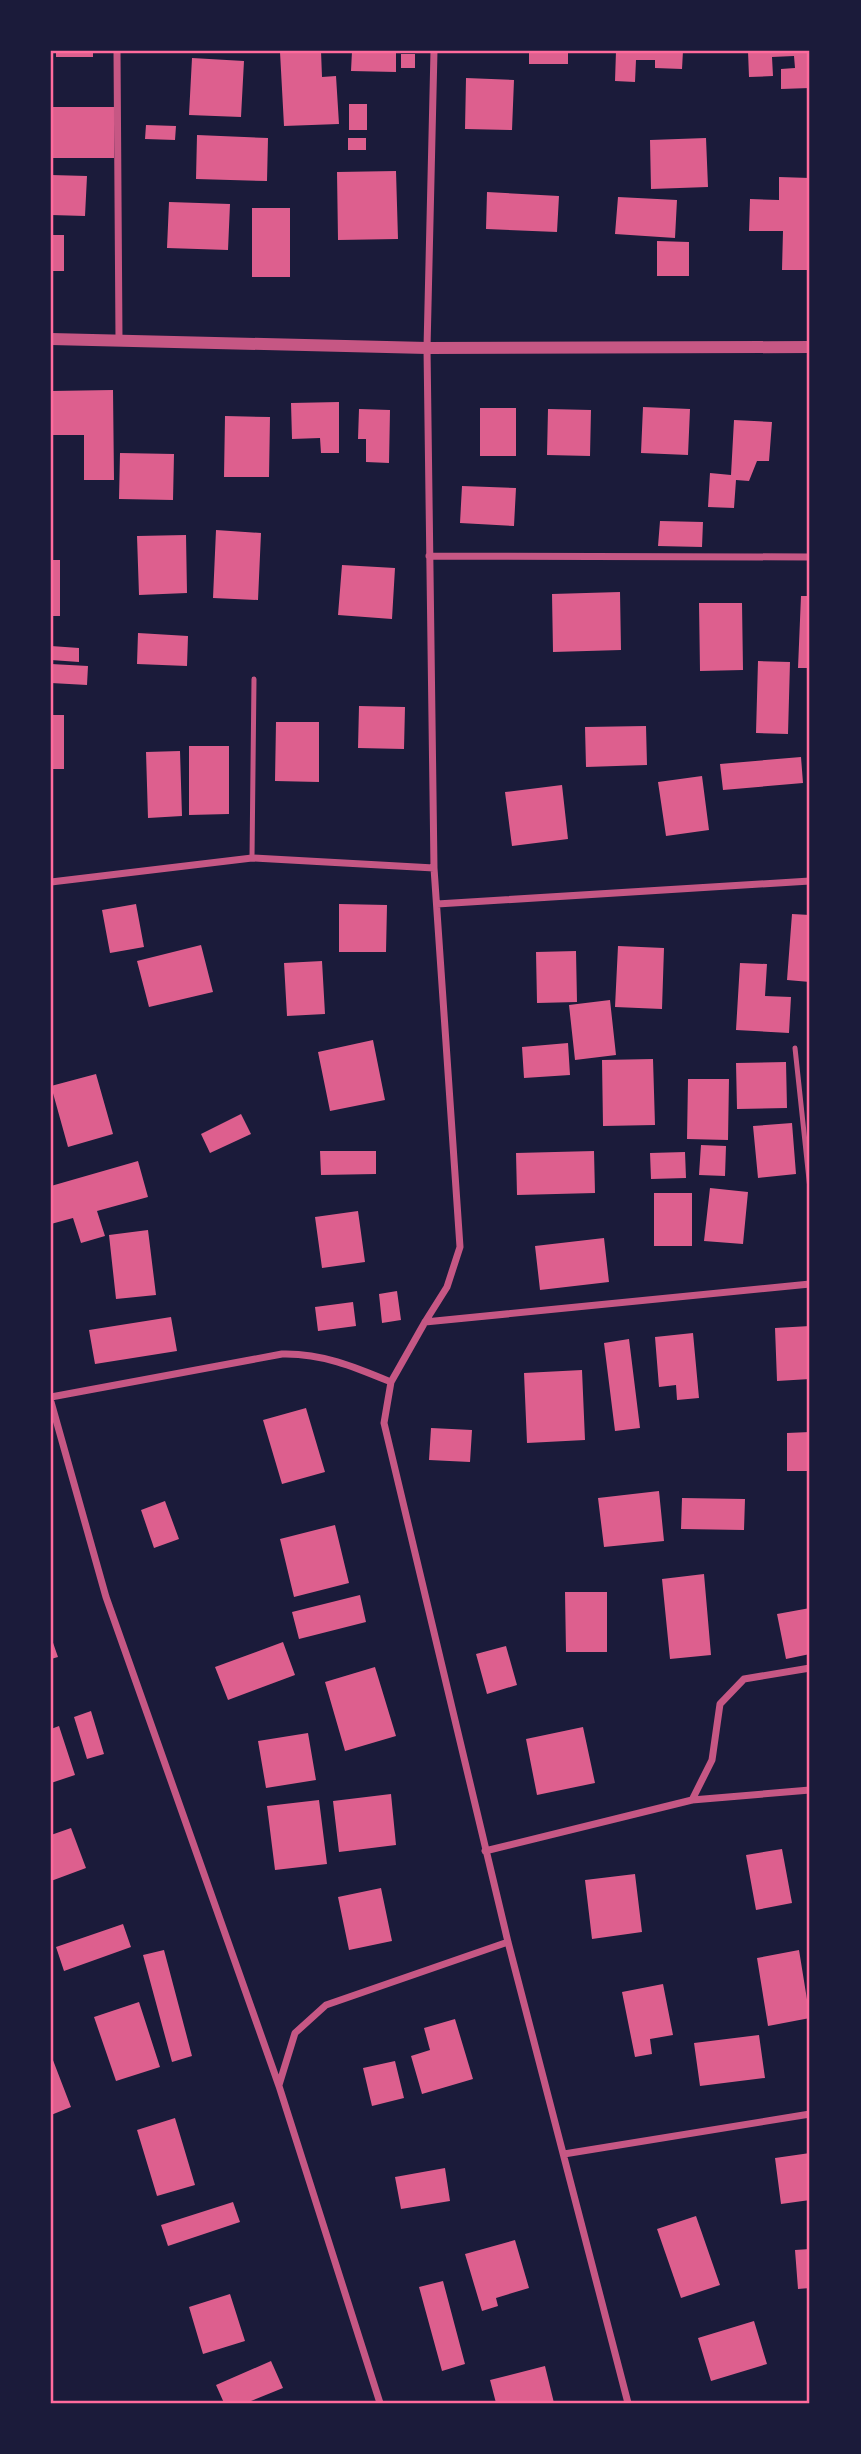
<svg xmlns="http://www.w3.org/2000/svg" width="861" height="2454" font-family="Ubuntu,sans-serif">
<rect width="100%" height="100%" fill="#1b1b3a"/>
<path fill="#dd5f8e" d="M56,51H93V57H56Z
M321,51L322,77L336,76L339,124L284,126L280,52Z
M352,51L396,52V72L351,71Z
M529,51H568V64H529Z
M616,51H683L682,69L655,68V60H636L635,82L615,81Z
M748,51H810V88L781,89V69L795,68L794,56L772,57L773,76L749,77Z
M401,54H415V68H401Z
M192,58L244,61L241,117L189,115Z
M466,78L514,80L512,130L465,129Z
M349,104H367V130H349Z
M51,107H114V158H51Z
M146,125L176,126L175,140L145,139Z
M197,135L268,138L267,181L196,179Z
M348,138H366V150H348Z
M706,138L708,187L651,189L650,140Z
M396,171L398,239L338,240L337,172Z
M51,175L87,176L85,216L51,215Z
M779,177L810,178V270H782L783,231H749L750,199L779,200Z
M487,192L559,196L557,232L486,229Z
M618,197L677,200L675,238L615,234Z
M169,202L230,204L228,250L167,248Z
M252,208H290V277H252Z
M51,235H64V271H51Z
M657,241L689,242V276H657Z
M113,390L114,480H84V435H51V391Z
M339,402V453H321L320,438L292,439L291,403Z
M643,407L690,409L688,455L641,453Z
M480,408H516V456H480Z
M359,409L390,410L389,463L366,462V439H358Z
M548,409L591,410L590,456L547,455Z
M225,416L270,417L269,477H224Z
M734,420L772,422L769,461H757L749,481L736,480L734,508L708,507L710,473L731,475Z
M120,453L174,454L173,500L119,499Z
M462,486L516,488L514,526L460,523Z
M660,521L703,522L702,547L658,546Z
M216,530L261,533L258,600L213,598Z
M186,535L187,593L139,595L137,536Z
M51,560H60V616H51Z
M342,565L395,568L392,619L338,615Z
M620,592L621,650L553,652L552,594Z
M801,596H810V668H798Z
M699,603H742L743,670L700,671Z
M138,633L188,636L187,666L137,664Z
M51,646L79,648V662L51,660Z
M758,661L790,662L788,734L756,733Z
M51,664L88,666L87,685L51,683Z
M359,706L405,707L404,749L358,748Z
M51,715H64V769H51Z
M276,722H319V782L275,781Z
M646,726L647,765L586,767L585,727Z
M189,746H229V814L189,815Z
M180,751L182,816L148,818L146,752Z
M801,757L803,783L723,790L720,764Z
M702,776L709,830L666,836L658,782Z
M562,785L568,839L512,846L505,792Z
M136,904L144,947L110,953L102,910Z
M339,904L387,905L386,952H339Z
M792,914L810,915V982L787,980Z
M201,945L213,992L149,1007L137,961Z
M618,946L664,948L662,1009L615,1007Z
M576,951L577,1002L537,1003L536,952Z
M322,961L325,1014L287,1016L284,963Z
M740,963L767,964L765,996L791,997L789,1033L736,1030Z
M610,1000L616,1055L575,1060L569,1005Z
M373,1040L385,1100L330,1111L318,1052Z
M568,1043L570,1075L524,1078L522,1047Z
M653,1059L655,1125L603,1126L602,1060Z
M786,1062L787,1108L737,1109L736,1063Z
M96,1074L113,1134L68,1147L51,1086Z
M688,1079H729L728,1140L687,1139Z
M241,1114L251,1134L210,1153L201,1134Z
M792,1123L796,1174L758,1178L753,1126Z
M701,1145L726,1146L725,1176L699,1175Z
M320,1151H376V1174L321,1175Z
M594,1151L595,1193L517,1195L516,1153Z
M685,1152L686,1178L651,1179L650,1153Z
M138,1161L148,1197L97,1211L105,1236L81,1243L73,1218L51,1224V1186Z
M710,1188L748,1192L743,1244L704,1241Z
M654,1193H692V1246H654Z
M358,1211L365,1262L322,1268L315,1217Z
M148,1230L156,1295L116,1299L109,1235Z
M604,1238L609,1282L540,1290L535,1246Z
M397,1291L401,1320L382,1323L379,1294Z
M353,1302L356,1326L318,1331L315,1307Z
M171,1317L177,1351L95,1364L89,1330Z
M810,1326V1379L777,1381L775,1328Z
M693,1333L699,1398L677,1400L676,1385L659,1387L655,1337Z
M629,1339L640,1428L615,1431L604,1343Z
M582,1370L585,1440L527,1443L524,1373Z
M306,1408L325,1472L282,1484L263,1420Z
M431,1428L472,1430L470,1462L429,1460Z
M810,1432V1471H787V1433Z
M659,1491L664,1541L604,1547L598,1498Z
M682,1498L745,1499L744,1530L681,1529Z
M165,1501L179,1539L154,1548L141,1510Z
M335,1525L349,1583L294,1597L280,1539Z
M704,1574L711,1655L670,1659L662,1579Z
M565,1592H607V1652H566Z
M360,1595L366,1622L299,1639L292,1612Z
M810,1608V1654L786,1659L777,1614Z
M51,1637L58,1657L51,1659Z
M283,1642L295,1675L228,1700L215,1667Z
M506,1646L517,1685L487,1694L476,1654Z
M375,1667L396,1736L345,1751L325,1682Z
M91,1711L104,1754L87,1759L74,1717Z
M59,1726L75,1775L51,1783V1729Z
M583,1727L595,1783L537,1795L526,1739Z
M308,1733L316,1780L266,1788L258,1741Z
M391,1794L396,1845L339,1852L333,1801Z
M319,1800L327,1864L275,1870L267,1806Z
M71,1828L86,1868L51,1881V1835Z
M782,1849L792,1903L756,1910L746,1855Z
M635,1874L642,1932L592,1939L585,1880Z
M381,1888L392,1941L349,1950L338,1897Z
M123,1924L131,1947L64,1971L56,1947Z
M164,1950L192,2056L172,2062L143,1955Z
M799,1950L810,2018L768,2026L757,1958Z
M663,1984L673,2035L650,2039L652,2054L635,2057L622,1992Z
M139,2002L160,2067L116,2081L94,2017Z
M455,2019L473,2079L422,2094L411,2056L430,2050L424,2028Z
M759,2035L765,2078L700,2086L694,2043Z
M51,2055L71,2107L51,2115Z
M395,2061L404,2098L372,2106L363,2068Z
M175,2118L195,2185L157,2196L137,2130Z
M810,2153V2200L781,2204L775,2158Z
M445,2168L450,2201L401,2209L395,2177Z
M233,2202L240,2222L168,2246L161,2225Z
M696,2216L720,2285L681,2298L657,2229Z
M515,2240L529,2288L496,2298L498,2306L482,2311L465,2254Z
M810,2249V2288L798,2289L795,2250Z
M443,2281L465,2364L442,2371L419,2287Z
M230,2294L245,2341L203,2354L189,2307Z
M754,2321L767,2364L711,2381L698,2338Z
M271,2361L283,2388L246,2403H224L216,2385Z
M545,2366L554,2403H496L490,2380Z"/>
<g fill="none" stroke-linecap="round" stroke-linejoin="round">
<path stroke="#c65784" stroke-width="5" d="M810,557V347
M252,858L254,679
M795,1048L810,1189"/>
<path stroke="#c65784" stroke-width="7" d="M117,51L119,340
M434,51L427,348L434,868L460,1247L447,1287L425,1322L391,1382L384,1423L508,1942L628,2403
M429,556L810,557
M51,882L252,858L434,868
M437,904L810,881
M425,1322L810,1284
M51,1397L282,1354C322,1353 355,1367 391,1382
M51,1402L106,1597L279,2086L380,2403
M692,1800L712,1760L720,1704L744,1679L810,1668
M485,1851L692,1800L810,1790
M279,2085L295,2033L326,2005L508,1942
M564,2154L810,2114"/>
<path stroke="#c65784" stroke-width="12" d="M51,339L427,348L810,347"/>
</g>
<rect width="861" height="2454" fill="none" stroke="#1b1b3a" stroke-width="105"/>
<rect x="52" y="52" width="756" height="2350" fill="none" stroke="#ff6b9d" stroke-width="2.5"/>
</svg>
